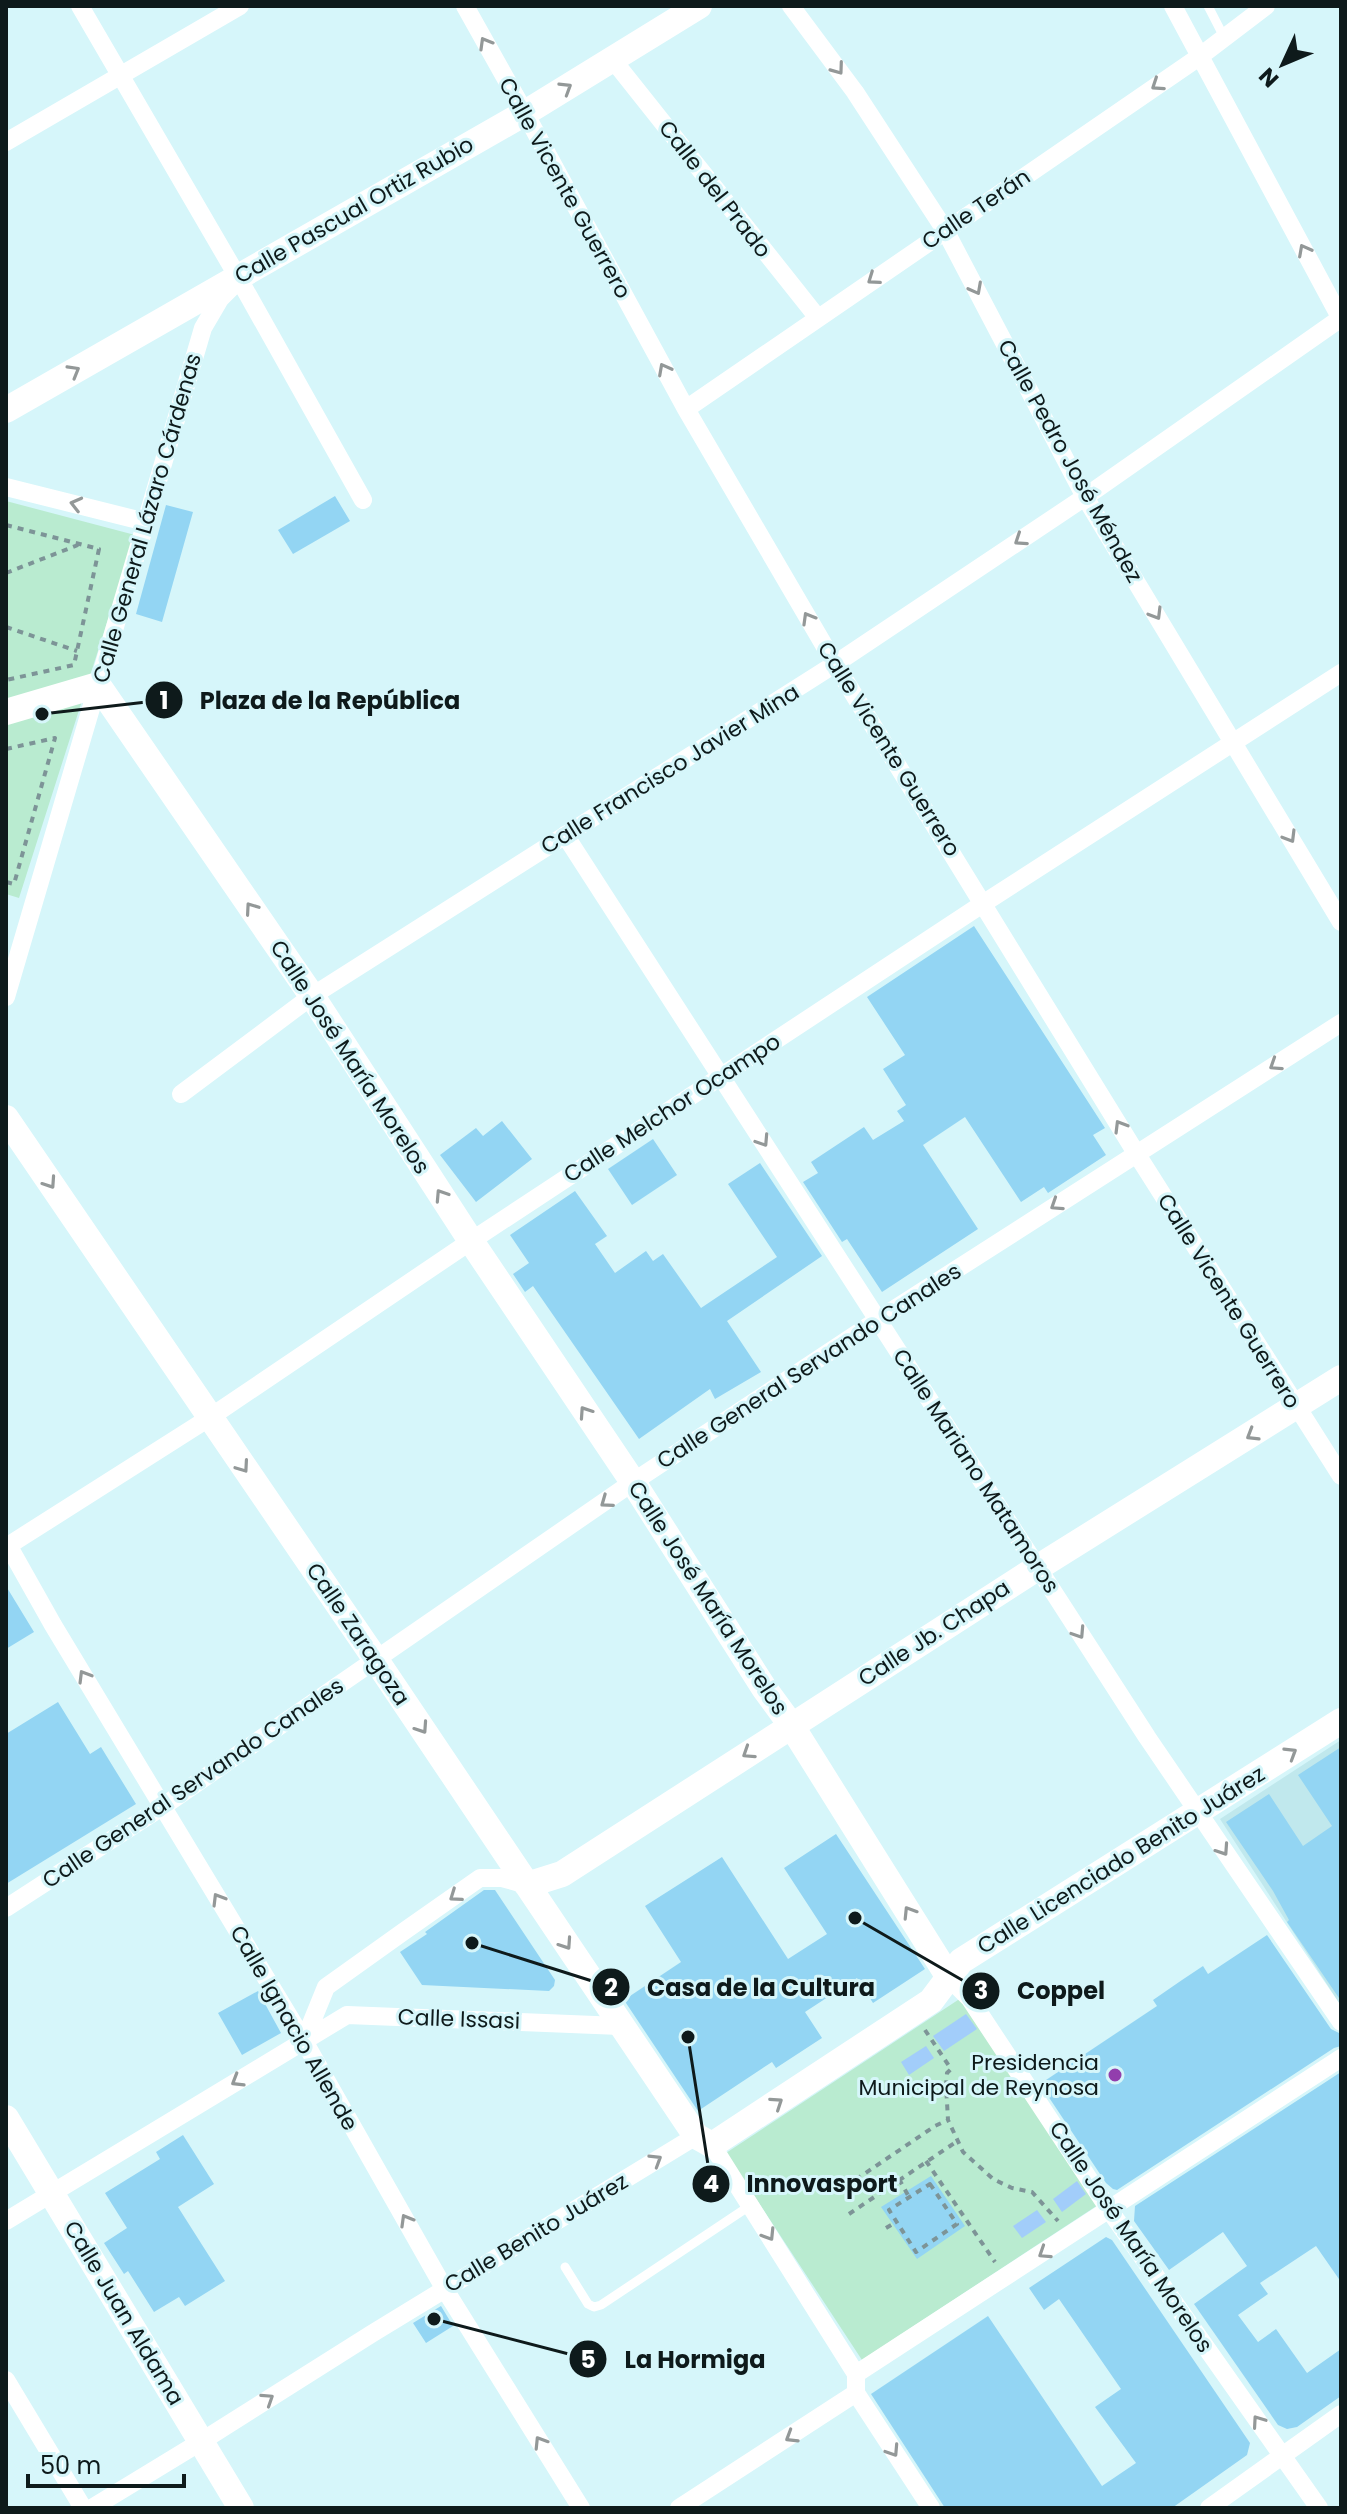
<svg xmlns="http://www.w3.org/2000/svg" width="1347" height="2514" font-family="Poppins,sans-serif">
<rect width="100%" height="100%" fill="#d6f6fa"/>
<path fill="#c0e8ed" d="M1341,1740V2006L1220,1819Z"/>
<path fill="#b9ebd0" d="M6,501L135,535L19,898L6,894Z
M961,1998L1098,2205L862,2360L726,2153Z"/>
<path fill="#a2cdfa" d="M966,2014L977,2029L944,2051L933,2036Z
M926,2046L934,2058L909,2075L901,2062Z
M1077,2181L1086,2194L1062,2212L1053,2199Z
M1037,2210L1046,2222L1022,2238L1013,2226Z"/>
<path fill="#93d5f3" d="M335,496L350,521L293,554L278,530Z
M166,505L193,512L162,622L136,614Z
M974,926L1105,1128L1093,1135L1106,1155L1048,1193L1044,1187L1021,1202L965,1117L923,1145L978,1229L882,1292L847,1239L842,1242L803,1182L818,1173L811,1162L864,1127L873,1140L904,1121L897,1111L906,1105L883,1069L905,1055L867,997Z
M502,1121L532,1159L476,1202L440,1155L476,1128L483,1136Z
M653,1139L677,1175L632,1205L608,1169Z
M760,1163L822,1256L727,1321L761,1372L715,1399L710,1389L639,1439L533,1286L525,1292L513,1274L529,1263L510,1235L575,1191L607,1236L595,1244L615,1273L646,1251L653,1261L663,1254L701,1308L777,1257L728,1184Z
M6,1586L34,1632L6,1649Z
M58,1702L90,1754L101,1747L136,1804L6,1884V1734Z
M1341,1747V2001L1287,1922L1289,1920L1273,1891L1226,1822L1269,1794L1303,1846L1332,1826L1298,1775Z
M836,1834L925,1969L873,2003L857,1978L805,2012L822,2038L776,2068L772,2062L698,2111L624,2000L681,1962L645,1906L722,1857L788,1959L827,1934L784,1868Z
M484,1890H495L555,1980L554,1986L549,1991L422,1985L400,1952L427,1934L425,1932Z
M1267,1935L1331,2029L1341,2034V2046L1334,2048L1117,2190L1113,2189L1106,2183L1040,2084L1157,2006L1153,2000L1182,1980L1203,1966L1208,1974Z
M258,1991L281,2033L242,2055L218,2013Z
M1341,2072V2282L1316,2246L1260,2283L1268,2294L1238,2315L1258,2342L1276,2329L1307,2373L1341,2349V2396L1297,2427L1287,2429L1278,2425L1194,2304L1247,2266L1223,2232L1169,2270L1134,2221L1135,2206Z
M183,2135L214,2184L178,2207L225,2281L185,2306L179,2297L154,2312L128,2271L124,2274L104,2243L127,2228L105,2193L160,2159L156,2152Z
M931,2176L965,2226L917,2259L881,2207Z
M1106,2237L1112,2240L1250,2443L1247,2455L1172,2508H945L871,2394L988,2316L1102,2486L1136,2463L1095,2407L1121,2389L1059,2299L1044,2310L1029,2288Z
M441,2306L453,2326L426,2343L413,2323Z"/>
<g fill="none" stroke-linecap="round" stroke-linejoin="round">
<path stroke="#7d9497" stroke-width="4" stroke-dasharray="6 6" stroke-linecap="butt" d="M6,525L99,549L74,665L6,680
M6,573L78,545
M6,627L77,651
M6,749L55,738L14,884L6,882
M925,2030L951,2069L947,2073L946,2085L948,2120L963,2152L993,2179L1012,2188L1032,2192L1058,2221
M926,2161L995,2262
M899,2179L909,2197
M930,2184L957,2224L916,2252L889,2210Z
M836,2193L935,2126L948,2120
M849,2214L956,2142
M886,2228L896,2222"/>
<path stroke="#fff" stroke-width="9" d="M1208,6L1224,37
M565,2267L588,2304L594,2307L601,2305L751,2205"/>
<path stroke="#fff" stroke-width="18" d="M80,6L239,279L363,500
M465,6L525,113L686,409L835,664L1136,1153L1341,1476
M791,6L855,92L945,230L1085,497L1341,922
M1173,6L1341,319
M613,60L818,318
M6,142L240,6
M686,409L1199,57L1266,6
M6,487L146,522
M565,835L1147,1737L1341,2022
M6,997L203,328L220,299L233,286
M181,1094L312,996L835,664L1085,497L1341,318
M8,1545L53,1625L304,2041L444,2288L581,2508
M6,1547L209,1418L471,1241L984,903L1341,673
M6,1908L162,1807L633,1482L879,1319L1341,1023
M950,1979L970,1999L1110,2211L1319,2508
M304,2041L326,1987L403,1932L480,1878H502L527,1885
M712,2145L856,2374V2393L931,2508
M6,2221L347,2015L620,2026
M856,2374L1341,2058
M6,2380L83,2508
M92,2508L202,2441L373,2333L696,2136
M679,2508L856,2393
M1209,2508L1341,2414"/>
<path stroke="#fff" stroke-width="26" d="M6,410L525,113L699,6
M6,712L98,685L312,996L471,1241L633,1482L764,1688L791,1725L950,1979
M6,1118L376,1660L696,2136L712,2145L931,2001L961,1961L1341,1721
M527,1885L562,1874L1037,1568L1341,1378
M6,2118L241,2508"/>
</g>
<defs><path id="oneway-chevron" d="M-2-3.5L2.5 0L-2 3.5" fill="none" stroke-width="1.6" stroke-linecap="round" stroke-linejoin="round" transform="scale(2)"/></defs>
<g stroke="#939898">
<use href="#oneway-chevron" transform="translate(485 43) rotate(-120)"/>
<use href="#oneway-chevron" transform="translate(838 69) rotate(54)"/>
<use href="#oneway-chevron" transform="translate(1157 85) rotate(146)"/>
<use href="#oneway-chevron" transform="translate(566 88) rotate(-32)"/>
<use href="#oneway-chevron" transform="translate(1304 250) rotate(-118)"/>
<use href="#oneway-chevron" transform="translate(873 279) rotate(145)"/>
<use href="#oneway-chevron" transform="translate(976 289) rotate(62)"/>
<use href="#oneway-chevron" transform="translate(664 369) rotate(-118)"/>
<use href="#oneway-chevron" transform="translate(74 371) rotate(-30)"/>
<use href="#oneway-chevron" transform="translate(76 504) rotate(-166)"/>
<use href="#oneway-chevron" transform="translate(1020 540) rotate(146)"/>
<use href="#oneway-chevron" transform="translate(1156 614) rotate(59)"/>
<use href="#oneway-chevron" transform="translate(808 618) rotate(-120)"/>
<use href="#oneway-chevron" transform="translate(1290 837) rotate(59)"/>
<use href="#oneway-chevron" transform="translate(251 908) rotate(-125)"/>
<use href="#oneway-chevron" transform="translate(1275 1065) rotate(147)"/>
<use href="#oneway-chevron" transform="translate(1120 1126) rotate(-121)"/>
<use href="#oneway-chevron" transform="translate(763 1141) rotate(57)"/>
<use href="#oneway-chevron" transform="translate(50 1183) rotate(56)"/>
<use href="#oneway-chevron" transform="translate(441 1195) rotate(-123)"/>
<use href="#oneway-chevron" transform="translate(1056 1205) rotate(147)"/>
<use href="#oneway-chevron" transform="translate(585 1412) rotate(-124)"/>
<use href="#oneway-chevron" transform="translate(1252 1435) rotate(149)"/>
<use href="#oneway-chevron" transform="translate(243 1467) rotate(55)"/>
<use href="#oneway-chevron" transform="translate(606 1502) rotate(144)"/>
<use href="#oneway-chevron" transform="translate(1079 1633) rotate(57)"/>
<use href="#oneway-chevron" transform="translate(84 1676) rotate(-121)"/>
<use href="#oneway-chevron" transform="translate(422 1728) rotate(56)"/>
<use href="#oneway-chevron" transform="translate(748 1753) rotate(147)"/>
<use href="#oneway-chevron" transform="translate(1291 1753) rotate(-32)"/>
<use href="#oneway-chevron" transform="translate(1223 1850) rotate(56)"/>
<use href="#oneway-chevron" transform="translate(455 1896) rotate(145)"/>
<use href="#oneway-chevron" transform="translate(218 1899) rotate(-121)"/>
<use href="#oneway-chevron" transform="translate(909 1912) rotate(-122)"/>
<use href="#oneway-chevron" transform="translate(566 1944) rotate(56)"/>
<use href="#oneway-chevron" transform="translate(237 2081) rotate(149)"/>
<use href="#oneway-chevron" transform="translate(777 2103) rotate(-34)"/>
<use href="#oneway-chevron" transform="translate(656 2160) rotate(-32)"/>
<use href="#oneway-chevron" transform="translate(406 2220) rotate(-120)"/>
<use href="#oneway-chevron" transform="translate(769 2235) rotate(58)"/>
<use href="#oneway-chevron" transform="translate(1044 2253) rotate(147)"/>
<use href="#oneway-chevron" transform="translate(268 2399) rotate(-33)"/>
<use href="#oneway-chevron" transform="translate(1258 2421) rotate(-125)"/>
<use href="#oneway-chevron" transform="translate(791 2437) rotate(148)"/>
<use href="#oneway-chevron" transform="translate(540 2442) rotate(-122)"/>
<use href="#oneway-chevron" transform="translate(893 2451) rotate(57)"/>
</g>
<circle fill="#923ead" stroke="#d6f6fa" stroke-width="3" cx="1115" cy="2075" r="8"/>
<g text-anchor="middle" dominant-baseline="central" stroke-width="6" stroke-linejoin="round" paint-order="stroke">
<g font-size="22" fill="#0e1a1b" stroke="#d6f6fa">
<text transform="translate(565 188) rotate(61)">Calle Vicente Guerrero</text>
<text transform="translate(715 189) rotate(52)">Calle del Prado</text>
<text transform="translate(976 209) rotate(-34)">Calle Terán</text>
<text transform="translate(354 210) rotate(-30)">Calle Pascual Ortiz Rubio</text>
<text transform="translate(1070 461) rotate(61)">Calle Pedro José Méndez</text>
<text transform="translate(147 518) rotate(-74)">Calle General Lázaro Cárdenas</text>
<text transform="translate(889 749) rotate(58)">Calle Vicente Guerrero</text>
<text transform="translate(670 769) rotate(-32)">Calle Francisco Javier Mina</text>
<text transform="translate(350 1057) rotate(57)">Calle José María Morelos</text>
<text transform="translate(672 1108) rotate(-33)">Calle Melchor Ocampo</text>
<text transform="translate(1229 1301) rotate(58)">Calle Vicente Guerrero</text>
<text transform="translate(809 1366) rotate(-33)">Calle General Servando Canales</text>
<text transform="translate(976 1471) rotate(57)">Calle Mariano Matamoros</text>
<text transform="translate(708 1598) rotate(57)">Calle José María Morelos</text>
<text transform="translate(934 1633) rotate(-33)">Calle Jb. Chapa</text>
<text transform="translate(358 1634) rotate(56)">Calle Zaragoza</text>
<text transform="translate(193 1783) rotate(-34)">Calle General Servando Canales</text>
<text transform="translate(1121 1860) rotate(-32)">Calle Licenciado Benito Juárez</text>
<text transform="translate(459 2019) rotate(2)">Calle Issasi</text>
<text transform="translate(294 2028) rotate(60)">Calle Ignacio Allende</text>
<text transform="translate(536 2233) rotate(-31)">Calle Benito Juárez</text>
<text transform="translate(1131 2237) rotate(56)">Calle José María Morelos</text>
<text transform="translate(124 2313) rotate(59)">Calle Juan Aldama</text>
</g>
<g font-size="22" fill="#0e1a1b" stroke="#d6f6fa" text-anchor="end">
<text x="1099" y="2062">Presidencia<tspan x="1099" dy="25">Municipal de Reynosa</tspan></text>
</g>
</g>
<path fill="none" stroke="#0e1a1b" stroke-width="3" d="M42 714L164 700M472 1943L611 1987M855 1918L981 1991M688 2037L711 2184M434 2319L588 2359"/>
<g fill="#0e1a1b" stroke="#d6f6fa" stroke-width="3">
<circle cx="42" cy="714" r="8"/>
<circle cx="472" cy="1943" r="8"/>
<circle cx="855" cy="1918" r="8"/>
<circle cx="688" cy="2037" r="8"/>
<circle cx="434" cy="2319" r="8"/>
<circle cx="164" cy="700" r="20"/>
<circle cx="611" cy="1987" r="20"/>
<circle cx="981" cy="1991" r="20"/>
<circle cx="711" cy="2184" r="20"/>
<circle cx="588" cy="2359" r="20"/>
</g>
<g font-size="24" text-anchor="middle" font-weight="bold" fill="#fff">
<text x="164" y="709">1</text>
<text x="611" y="1996">2</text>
<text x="981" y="1999">3</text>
<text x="711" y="2192">4</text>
<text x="588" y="2368">5</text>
</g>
<g font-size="24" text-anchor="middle" font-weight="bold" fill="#0e1a1b" stroke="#d6f6fa" stroke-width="6" stroke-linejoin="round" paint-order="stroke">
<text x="330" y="709">Plaza de la República</text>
<text x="761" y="1996">Casa de la Cultura</text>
<text x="1061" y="1999">Coppel</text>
<text x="822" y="2192">Innovasport</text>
<text x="695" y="2368">La Hormiga</text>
</g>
<rect width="1347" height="2514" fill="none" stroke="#0e1a1b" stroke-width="16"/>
<g transform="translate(1283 64) rotate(226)" stroke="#d6f6fa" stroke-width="6" paint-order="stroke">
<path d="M0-6L14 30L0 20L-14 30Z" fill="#0e1a1b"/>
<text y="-12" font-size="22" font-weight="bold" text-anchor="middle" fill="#0e1a1b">N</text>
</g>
<path d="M28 2474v12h156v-12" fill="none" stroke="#0e1a1b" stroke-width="4"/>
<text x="40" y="2474" font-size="24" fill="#0e1a1b" stroke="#d6f6fa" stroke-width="6" paint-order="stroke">50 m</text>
</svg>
